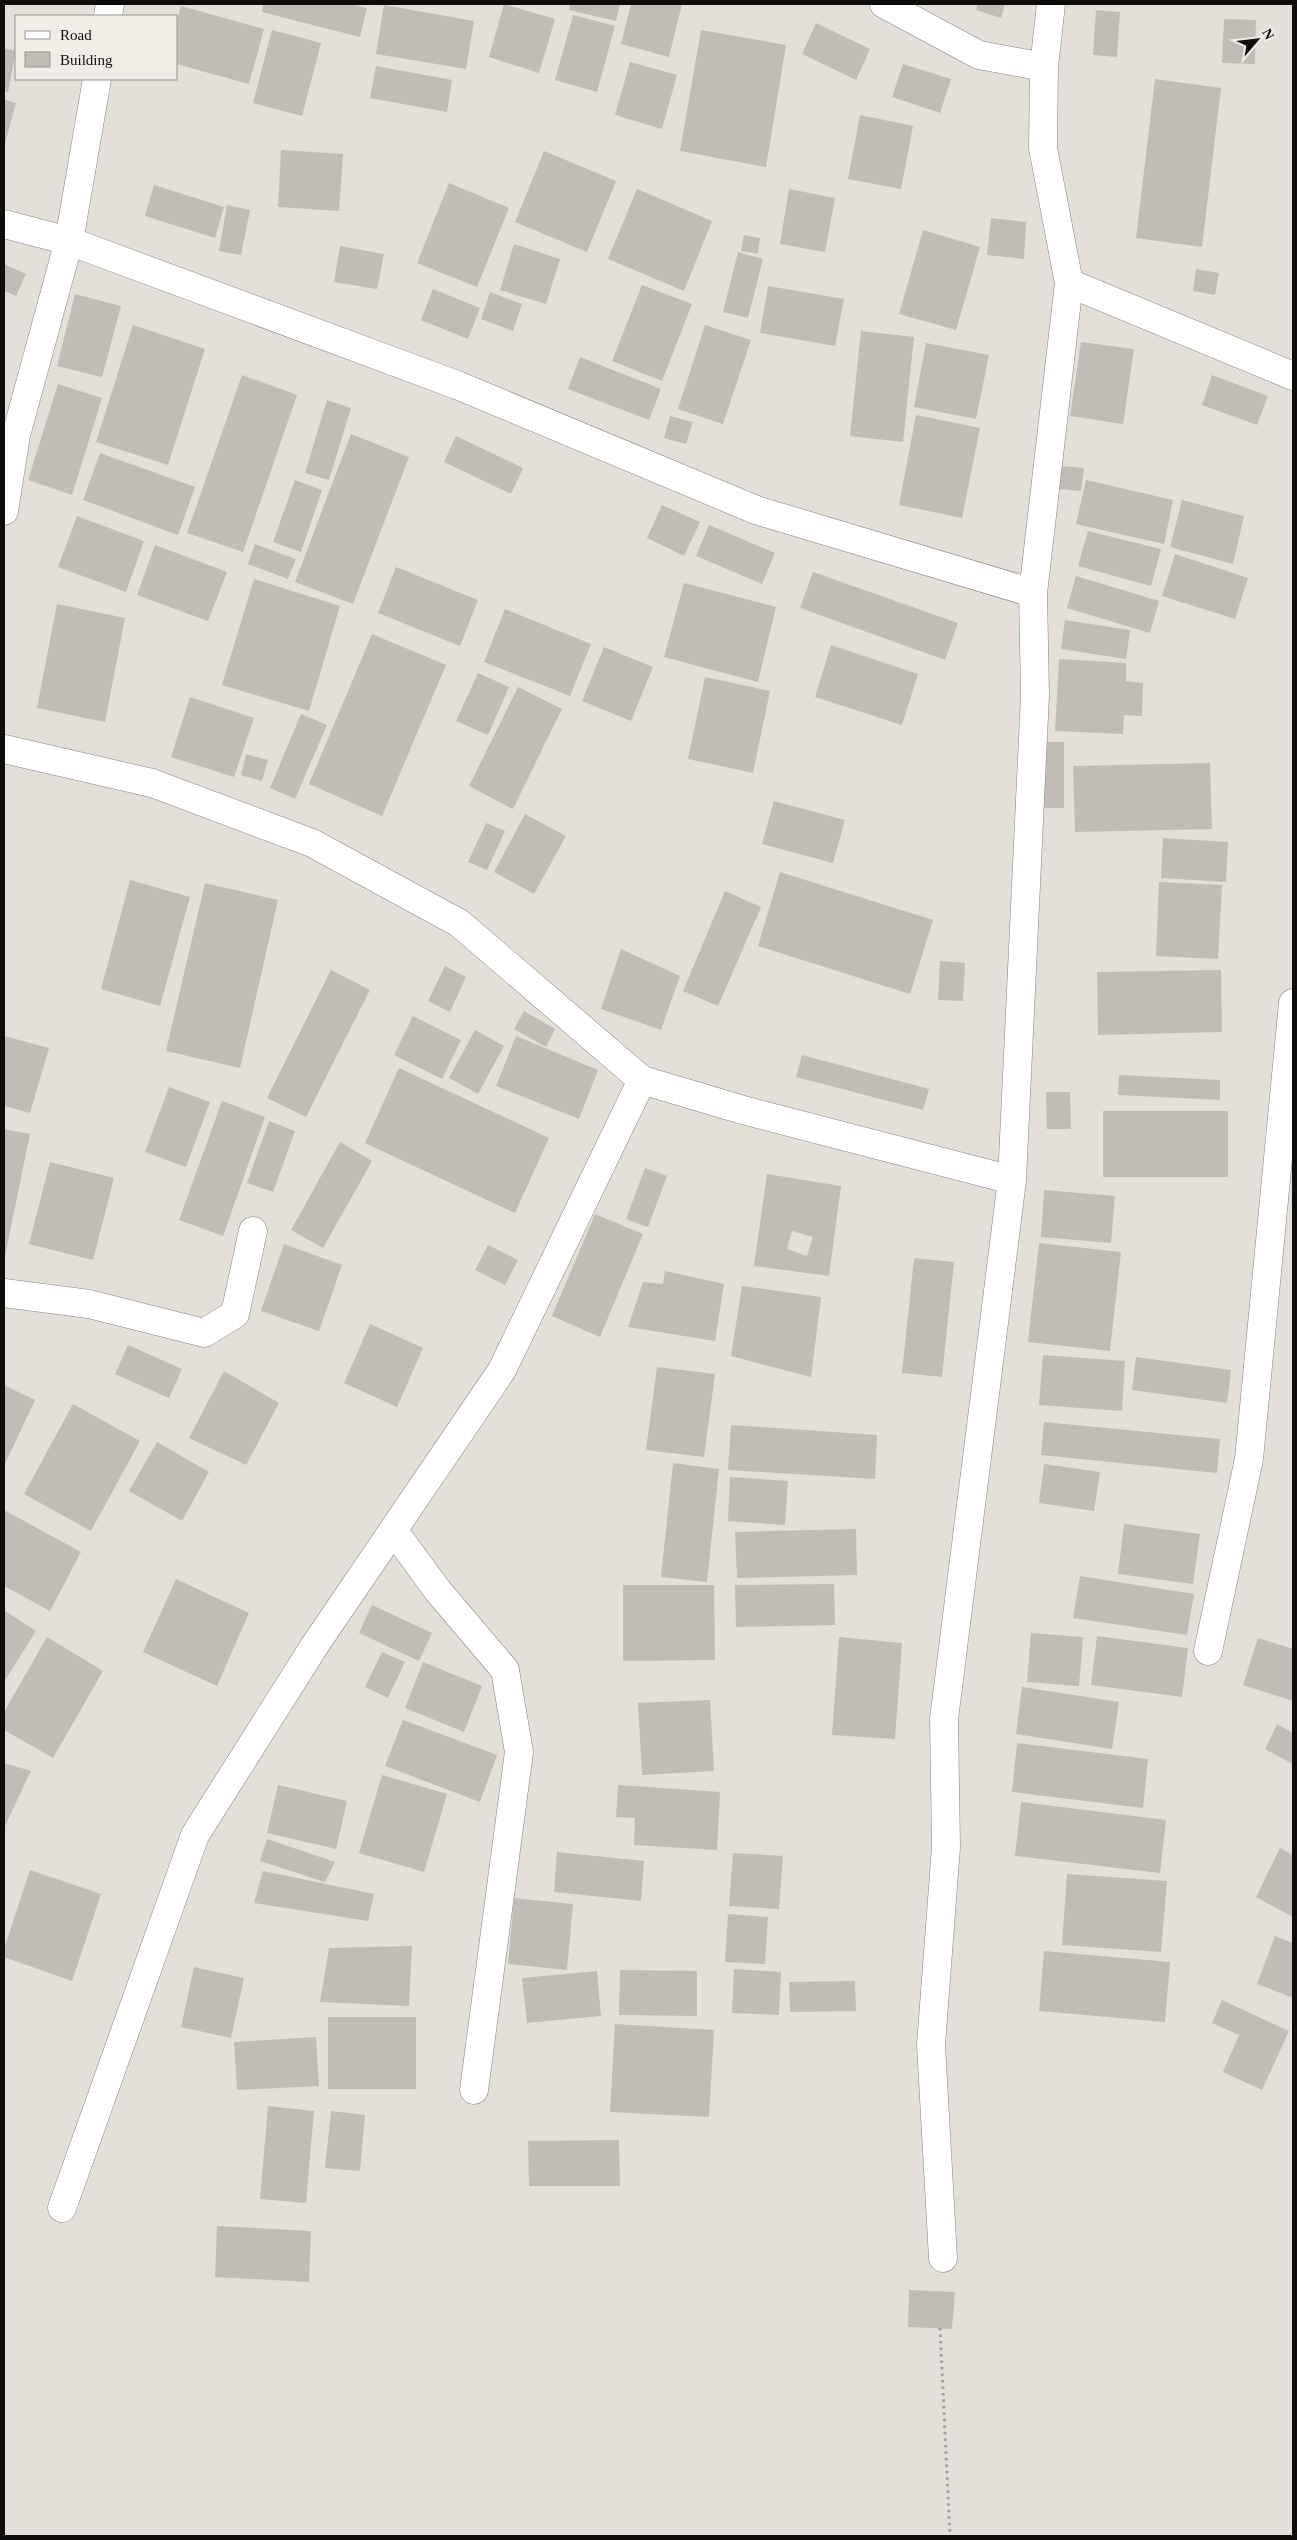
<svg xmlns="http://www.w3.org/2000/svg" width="1297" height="2540" font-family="Georgia,serif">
<rect width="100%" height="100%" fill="#e4dfd9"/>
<path fill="#c1bcb6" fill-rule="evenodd" d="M263,4H351L367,8L360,37L262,12Z
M504,4L555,19L539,73L489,57Z
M570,4H620L616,21L569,10Z
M631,4H682L669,57L621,44Z
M978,4H1005L1001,18L976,10Z
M384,5L474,21L466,69L376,54Z
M181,6L264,29L249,84L176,64V24Z
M1096,10L1120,12L1117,57L1093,55Z
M573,15L615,26L597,92L555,80Z
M1224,19L1256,20L1255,64L1222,63Z
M816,23L870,49L856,80L802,54Z
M272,30L321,43L302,116L253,103Z
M701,30L786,45L766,167L680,151Z
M4,48L16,51L8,92L4,91Z
M630,62L677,75L662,129L615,115Z
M903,64L951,79L940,113L892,97Z
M376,66L452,80L447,112L370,98Z
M1155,79L1221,88L1202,247L1136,238Z
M4,99L16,103L4,147Z
M860,115L913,126L901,189L848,179Z
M281,150L343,154L339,211L278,207Z
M544,151L616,181L587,252L515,222Z
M449,183L509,208L477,287L417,263Z
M154,185L224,207L215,238L145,216Z
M637,189L712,221L684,291L608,259Z
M789,189L835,198L825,252L780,244Z
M227,205L250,210L241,255L219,251Z
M991,218L1026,222L1024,259L987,255Z
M923,230L980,247L956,330L899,314Z
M744,235L760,238L758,254L741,251Z
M514,244L560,259L546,304L500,290Z
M340,246L384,254L377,289L334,282Z
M738,252L763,259L748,318L723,312Z
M4,264L26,274L16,296L4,291Z
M1196,269L1219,273L1215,295L1193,291Z
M642,285L692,304L662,381L612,361Z
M768,286L844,299L835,346L760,333Z
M433,289L480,308L468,339L421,320Z
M490,292L522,304L513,331L481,319Z
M75,294L121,306L102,377L57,366Z
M133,325L205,349L168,465L96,442Z
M705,325L751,340L723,424L678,409Z
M861,331L914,337L903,442L850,436Z
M1081,342L1134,349L1123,424L1070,416Z
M926,343L989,355L976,419L914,407Z
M580,357L661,389L649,420L568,389Z
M242,375L297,395L243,552L187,533Z
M1212,375L1268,396L1257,425L1202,405Z
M58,384L102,398L72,495L28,480Z
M327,400L351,408L329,480L305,473Z
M916,415L980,428L962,518L899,505Z
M670,416L693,422L686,444L664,438Z
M351,434L409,457L353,604L295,582Z
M456,436L523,468L511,494L444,462Z
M100,453L195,487L178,535L83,500Z
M1062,466L1084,468L1081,491L1059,489Z
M295,480L322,490L301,552L273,542Z
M1086,480L1173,500L1164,544L1076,524Z
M1182,500L1244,516L1233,564L1170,547Z
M662,505L700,522L684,556L647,538Z
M77,516L144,541L126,592L58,567Z
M709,525L775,553L762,584L696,556Z
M1088,531L1161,549L1151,586L1078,566Z
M255,544L296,559L288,579L248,564Z
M155,545L227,572L208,621L137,595Z
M1175,554L1248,578L1235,619L1162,596Z
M396,567L478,600L460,646L378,613Z
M813,572L958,623L945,660L800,608Z
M1076,576L1159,601L1150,633L1067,608Z
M254,579L340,606L309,711L222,685Z
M684,583L776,607L758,682L664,657Z
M57,604L125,618L105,722L37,708Z
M505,609L591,644L570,696L484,662Z
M1065,620L1130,630L1126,659L1061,649Z
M372,634L446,665L382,816L309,784Z
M831,645L918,674L902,725L815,697Z
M604,647L653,667L631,721L582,701Z
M1059,659L1126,663V681L1143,683L1142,716L1124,715L1123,734L1055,731Z
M478,673L509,687L488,735L456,721Z
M705,677L770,691L753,773L688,759Z
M518,687L562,709L513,809L469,786Z
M190,697L254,718L234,777L171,757Z
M301,714L327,725L295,799L270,788Z
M1038,742H1064V808H1038Z
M246,754L268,760L262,781L241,775Z
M1210,763L1212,829L1075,832L1073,766Z
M774,801L845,820L833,863L762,844Z
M525,814L566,836L534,894L494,872Z
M486,823L505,831L487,870L468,862Z
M1163,838L1228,842L1226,882L1161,878Z
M780,872L933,920L910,994L758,946Z
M130,880L190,897L160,1006L101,989Z
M1159,882L1222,885L1218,959L1156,956Z
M205,883L278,900L240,1068L166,1051Z
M725,891L761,907L718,1006L683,991Z
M621,949L680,976L661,1030L601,1009Z
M940,961L965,963L963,1001L938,1000Z
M445,966L466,977L450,1012L428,1001Z
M331,970L370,990L306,1117L267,1098Z
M1221,970L1222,1032L1098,1035L1097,972Z
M524,1011L555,1029L546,1047L514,1029Z
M413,1016L461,1040L442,1079L394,1055Z
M475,1030L504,1046L478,1094L449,1078Z
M4,1036L49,1048L30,1113L4,1106Z
M516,1036L598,1070L579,1119L496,1086Z
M802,1055L929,1089L923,1110L796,1077Z
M399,1068L549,1138L515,1213L365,1143Z
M1119,1075L1220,1080V1100L1118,1095Z
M169,1087L210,1102L186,1167L145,1152Z
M1046,1092H1070L1071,1129H1047Z
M222,1101L265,1117L223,1236L179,1220Z
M1103,1111H1228V1177H1103Z
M269,1121L295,1131L273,1192L247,1183Z
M4,1129L30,1134L5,1256H4Z
M340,1142L372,1161L323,1248L291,1230Z
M50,1162L114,1178L93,1260L29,1244Z
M645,1168L667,1176L648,1227L626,1219Z
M767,1174L841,1186L829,1276L754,1266ZM792,1231L813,1237L807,1256L787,1249Z
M1044,1190L1115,1196L1111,1243L1041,1237Z
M595,1214L643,1234L600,1337L552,1316Z
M1039,1243L1121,1252L1110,1351L1028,1342Z
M284,1244L342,1265L319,1331L261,1311Z
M488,1245L518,1260L505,1285L475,1270Z
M914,1258L954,1262L942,1377L902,1373Z
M665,1271L724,1284L715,1341L628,1327L643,1282L663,1284Z
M742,1286L821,1297L811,1377L731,1356Z
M370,1324L423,1348L397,1407L344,1383Z
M128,1345L182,1369L169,1398L115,1374Z
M1043,1355L1125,1361L1122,1411L1039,1405Z
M1136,1357L1231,1370L1227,1403L1132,1390Z
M657,1367L715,1374L704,1457L646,1450Z
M224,1371L279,1403L246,1465L189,1438Z
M4,1385L35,1400L4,1466Z
M73,1404L140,1441L91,1531L24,1494Z
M1044,1422L1220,1439L1217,1473L1041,1455Z
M731,1425L877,1435L875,1479L728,1470Z
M157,1442L209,1472L182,1521L129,1491Z
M673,1463L719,1469L707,1582L661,1577Z
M1044,1464L1100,1472L1094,1511L1039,1503Z
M730,1477L788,1481L785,1525L728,1521Z
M4,1510L81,1552L50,1611L4,1586Z
M1124,1524L1200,1534L1193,1584L1118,1574Z
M856,1529L857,1575L737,1578L735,1532Z
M1080,1576L1194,1594L1187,1635L1073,1618Z
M176,1579L249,1613L217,1686L143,1652Z
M834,1584L835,1625L736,1627L735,1585Z
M623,1585H714L715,1660L623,1661Z
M372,1605L432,1633L419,1661L359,1633Z
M4,1610L36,1631L4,1682Z
M1031,1633L1083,1637L1079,1686L1027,1682Z
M1097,1636L1188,1648L1182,1697L1091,1685Z
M47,1637L103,1671L53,1758L4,1730V1712Z
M839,1637L902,1643L895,1739L832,1735Z
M1258,1638L1293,1649V1701L1243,1685Z
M382,1652L405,1662L388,1698L365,1687Z
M423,1662L482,1686L464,1732L405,1708Z
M1022,1687L1119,1702L1112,1749L1016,1734Z
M710,1700L714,1771L642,1775L638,1703Z
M403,1720L497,1755L480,1802L385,1766Z
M1277,1724L1293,1733V1764L1265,1749Z
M1017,1743L1148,1759L1143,1808L1012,1792Z
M4,1763L31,1771L4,1828Z
M382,1775L447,1794L424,1872L359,1853Z
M278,1785L347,1801L336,1849L267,1833Z
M618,1785L720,1792L717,1850L634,1845L635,1818L616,1817Z
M1021,1802L1166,1820L1160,1873L1015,1856Z
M267,1839L335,1862L325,1882L260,1861Z
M1280,1848L1293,1855V1917L1256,1897Z
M557,1852L644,1861L641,1901L554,1892Z
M733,1853L783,1856L779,1909L729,1906Z
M30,1870L101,1894L72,1981L4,1957V1949Z
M263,1871L374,1894L368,1921L254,1903Z
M1067,1874L1167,1881L1161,1952L1062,1945Z
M514,1898L573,1904L567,1970L508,1964Z
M728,1914L768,1917L765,1964L725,1962Z
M1275,1936L1293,1943V1998L1257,1984Z
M412,1946L409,2006L320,2002L329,1948Z
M1044,1951L1170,1962L1165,2022L1039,2011Z
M194,1967L244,1978L231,2038L181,2027Z
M734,1969L781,1972L779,2015L732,2013Z
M620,1970L697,1971V2016L619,2015Z
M597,1971L601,2016L527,2023L522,1978Z
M855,1981L856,2011L790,2012L789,1982Z
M1222,2000L1289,2031L1262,2090L1223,2072L1239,2035L1212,2023Z
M328,2017H416V2089H328Z
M615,2024L714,2030L709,2117L610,2112Z
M316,2037L319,2086L237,2090L234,2042Z
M268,2106L314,2111L306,2203L260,2199Z
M331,2111L365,2115L360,2171L325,2168Z
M619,2140L620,2186H529L528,2141Z
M217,2226L311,2231L309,2282L215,2277Z
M909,2290L955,2292L952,2329L908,2327Z"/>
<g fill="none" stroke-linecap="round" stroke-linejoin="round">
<defs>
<path id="minor" d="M884,4L979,55L1044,67L1043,148L1069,283L1033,593
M108,16L110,4
M1044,67L1051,4
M4,224L69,241L457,385L756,510L1033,593L1035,695L1012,1180L944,1719L946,1847L931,2045L943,2258
M1069,283L1293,376
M4,511L16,435L69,241L97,79
M4,749L152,783L312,843L459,923L642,1080L743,1110L1012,1180
M4,1293L89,1304L204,1333L235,1314L253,1231
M394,1531L438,1591L505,1670L519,1752L474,2090
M1208,1651L1249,1459L1293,1003
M62,2208L195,1835L315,1645L502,1370L642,1080"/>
</defs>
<use href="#minor" stroke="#87837d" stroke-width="29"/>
<path stroke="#a29e9a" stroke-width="3" stroke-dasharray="2.5 4" stroke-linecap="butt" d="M940,2328L950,2536"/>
<use href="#minor" stroke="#fff" stroke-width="28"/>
</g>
<rect width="1297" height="2540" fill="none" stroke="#0e0d0b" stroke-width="10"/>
<rect x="15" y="15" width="162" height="65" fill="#f2ece6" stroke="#97938e"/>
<rect x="25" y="31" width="25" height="8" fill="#ffffff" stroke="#97938e"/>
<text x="60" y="40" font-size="15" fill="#0e0d0b">Road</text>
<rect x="25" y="52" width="25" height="15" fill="#c1bcb6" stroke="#97938e"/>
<text x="60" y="65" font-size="15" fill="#0e0d0b">Building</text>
<g transform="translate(1257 40) rotate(62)" stroke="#f2ece6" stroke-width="4" paint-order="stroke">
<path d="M0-4L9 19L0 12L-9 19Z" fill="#0e0d0b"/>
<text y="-8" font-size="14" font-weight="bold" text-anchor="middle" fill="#0e0d0b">N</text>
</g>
</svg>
